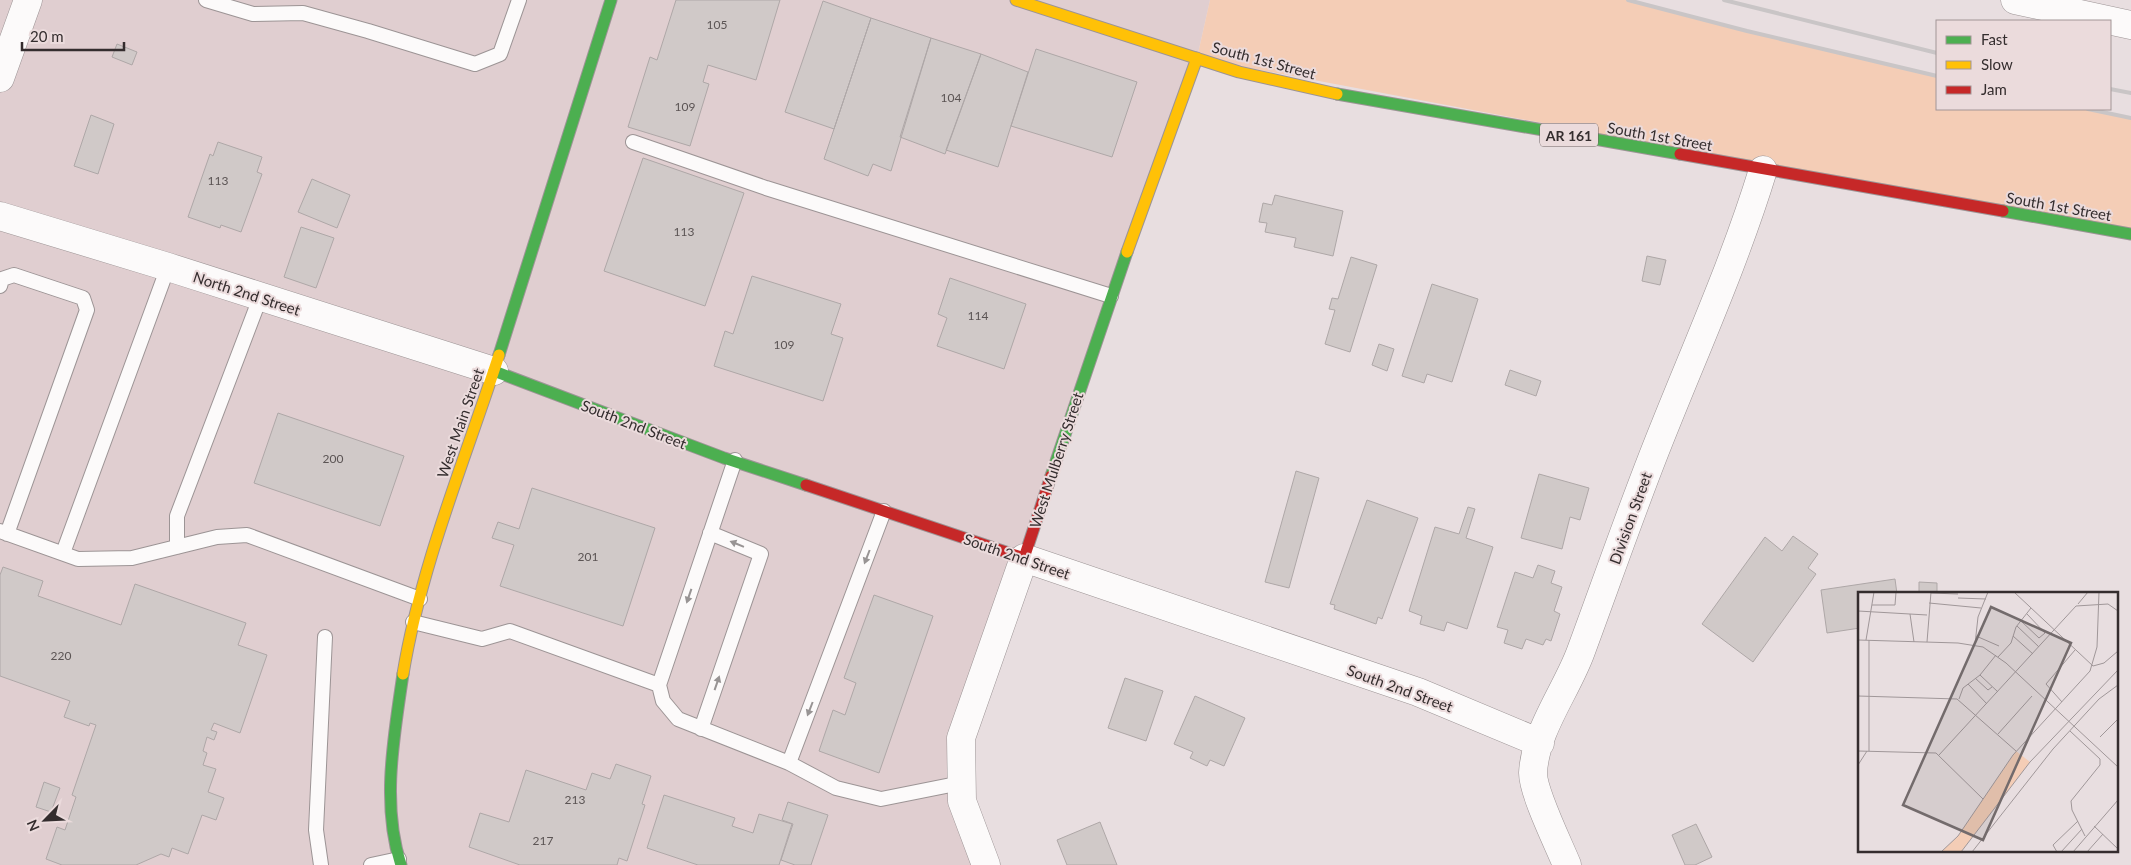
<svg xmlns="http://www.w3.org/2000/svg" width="2131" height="865" font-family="Lato,sans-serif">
<rect width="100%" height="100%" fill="#e8dee0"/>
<path fill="#e0ced0" d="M0,0H1210L1197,58L961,738L986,865H0Z"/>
<path fill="#f4cdb6" d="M1210,0H1628L1747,31L1937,76V109H2088L2131,118V234L1197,58Z"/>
<path fill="#d0c9c8" stroke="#aea7a7" d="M676,0H780L756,80L708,65L703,82L709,84L690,146L628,127L650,57L657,60Z
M823,1L871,18L834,129L785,112Z
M871,18L931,38L891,171L873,164L868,176L824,159Z
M931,38L981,54L945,154L900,137Z
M117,44L137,52L132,65L112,57Z
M1036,49L1137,82L1112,157L1011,126Z
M981,54L1028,72L998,167L946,150Z
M91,115L114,124L98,174L74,166Z
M218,142L262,157L257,172L262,174L241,232L221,225L220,228L188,217L210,154L213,156Z
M643,158L744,193L705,306L604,271Z
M312,179L350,195L337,228L298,212Z
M1275,195L1343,211L1333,256L1294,247L1296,238L1265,232L1267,223L1259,222L1263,203L1272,205Z
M301,227L334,238L316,288L284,277Z
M1647,256L1666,260L1660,285L1642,281Z
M1351,257L1377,265L1350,352L1325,344L1335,310L1329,309L1332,298L1338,299Z
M752,276L841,304L831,334L843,338L823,401L714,366L725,331L733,334Z
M950,278L1026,304L1004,369L937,346L947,318L938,314Z
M1432,284L1478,299L1452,382L1427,374L1424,383L1402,376Z
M1379,344L1394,349L1387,371L1372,365Z
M1510,370L1541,381L1536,396L1505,385Z
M278,413L404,456L380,526L254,483Z
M1296,471L1319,478L1289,588L1265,582Z
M1539,474L1589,488L1580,520L1570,517L1562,549L1521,538Z
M532,488L655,528L623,626L500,586L514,545L492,538L498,522L519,529Z
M1367,500L1418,518L1382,619L1378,617L1376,624L1334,609L1335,605L1330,604Z
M1468,507L1475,509L1466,538L1493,547L1467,629L1447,622L1444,631L1420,624L1422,616L1409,611L1435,527L1459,534Z
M1793,536L1818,554L1808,568L1816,574L1753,662L1702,624L1765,537L1782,551Z
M1538,565L1555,571L1551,583L1562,587L1554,611L1560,614L1551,641L1546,639L1543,645L1526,639L1522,649L1504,643L1508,630L1497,627L1515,572L1533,578Z
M3,567L43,581L38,596L121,625L135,584L246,623L238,645L267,655L240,733L214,723L211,730L217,732L214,740L207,737L203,751L207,753L203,765L216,769L208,792L224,798L216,820L202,815L188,854L172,848L169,857L161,854L136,865H62L46,859L57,827L65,830L76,797L72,795L96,725L90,723L89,726L64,717L70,701L0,676V575Z
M1895,579L1897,594H1860V628L1827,633L1821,590Z
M1919,582L1937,583V594H1919Z
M874,595L933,616L879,773L819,751L833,710L845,715L856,683L844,678Z
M1125,678L1163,691L1146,741L1108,728Z
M1195,696L1245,718L1224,766L1210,760L1207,766L1190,758L1193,752L1174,744Z
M616,764L651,776L642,804L645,805L627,861L619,858L617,865H520L469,847L480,813L509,822L526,770L586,790L592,773L610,779Z
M44,782L60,788L51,812L36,807Z
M664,795L735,818L732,826L753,833L759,814L792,824L779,865H698L647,848Z
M788,802L828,815L811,865H795L781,860L793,824L782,820Z
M1100,822L1117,865H1067L1057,840Z
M1696,824L1712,857L1695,865H1685L1672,835Z"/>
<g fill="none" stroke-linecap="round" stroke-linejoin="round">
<defs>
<path id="lane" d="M206,0L253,14L303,13L368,31L475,64L500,54L519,0
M633,142L766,188L1111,296
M0,286L2,279L14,275L83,298L87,310L7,534
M0,531L78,559L132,558L217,537L247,535L420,599
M177,547V516L260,298
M63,553L168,267
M413,622L482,639L510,631L659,685L663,701L678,719L789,763L836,788L881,799L961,783
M659,685L735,460
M701,729L761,554L710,533
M789,763L884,511
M321,865L316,830L325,637
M371,865L399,859"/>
<path id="street" d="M2015,0L2131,25
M0,78L28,0
M0,216L168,267L494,371
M986,865L962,801L961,738L1024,558L1418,692L1540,743
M1567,865C1559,845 1533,793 1533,773C1535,730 1567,690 1581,651C1605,586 1628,520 1653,456C1690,361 1733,268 1763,170"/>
<path id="fast" d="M1337,94L1680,154
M2003,211L2131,234
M499,355L611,0
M494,371L724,458L806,485
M1051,476L1127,252
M401,865C381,805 394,736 403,674"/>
<path id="slow" d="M1016,0L1239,72L1337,94
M1127,252L1197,58
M403,674C421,565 465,460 499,355"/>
<path id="jam" d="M1680,154L2003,211
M806,485L1024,558L1051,476"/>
</defs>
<use href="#lane" stroke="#9c9495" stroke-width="16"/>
<use href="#street" stroke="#9c9495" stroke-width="29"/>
<use href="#fast" stroke="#9c9495" stroke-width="13"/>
<use href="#slow" stroke="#9c9495" stroke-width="13"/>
<use href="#jam" stroke="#9c9495" stroke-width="13"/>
<use href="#lane" stroke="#fcfafa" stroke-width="14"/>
<use href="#street" stroke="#fcfafa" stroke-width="28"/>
<use href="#fast" stroke="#4caf50" stroke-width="11"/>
<use href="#slow" stroke="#ffc107" stroke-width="11"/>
<use href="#jam" stroke="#c62828" stroke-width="11"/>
<path stroke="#c9c5c6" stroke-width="4" d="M1628,0L1747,31L1937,76
M1724,0L1937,53
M2110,89L2131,93
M2088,109L2131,118"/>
</g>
<defs><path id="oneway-solid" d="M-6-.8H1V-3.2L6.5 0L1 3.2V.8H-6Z" transform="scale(1.25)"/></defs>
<g fill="#989494">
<use href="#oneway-solid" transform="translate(737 544) rotate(-158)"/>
<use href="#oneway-solid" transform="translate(867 557) rotate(111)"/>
<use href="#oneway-solid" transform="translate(689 596) rotate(109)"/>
<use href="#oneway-solid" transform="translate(717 683) rotate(-71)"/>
<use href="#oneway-solid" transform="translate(810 709) rotate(111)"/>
</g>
<g text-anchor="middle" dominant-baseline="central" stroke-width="4" stroke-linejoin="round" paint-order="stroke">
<g font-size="12" fill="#5b5454">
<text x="717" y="24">105</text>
<text x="951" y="97">104</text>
<text x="685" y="106">109</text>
<text x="218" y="180">113</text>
<text x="684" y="231">113</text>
<text x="978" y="315">114</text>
<text x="784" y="344">109</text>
<text x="333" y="458">200</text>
<text x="588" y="556">201</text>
<text x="61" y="655">220</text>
<text x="575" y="799">213</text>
<text x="543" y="840">217</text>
</g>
<rect fill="#ebdbdc" stroke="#6b6162" stroke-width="1" x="1540" y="123.5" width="58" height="23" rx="4"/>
<g font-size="14" font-weight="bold" fill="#342d2e">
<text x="1569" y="135">AR 161</text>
</g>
<g font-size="15" fill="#342d2e" stroke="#ebdbdc">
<text transform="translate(1264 60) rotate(15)">South 1st Street</text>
<text transform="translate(1660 136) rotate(10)">South 1st Street</text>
<text transform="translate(2059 206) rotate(10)">South 1st Street</text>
<text transform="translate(247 293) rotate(18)">North 2nd Street</text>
<text transform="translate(460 423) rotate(-71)">West Main Street</text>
<text transform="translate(634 424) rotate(21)">South 2nd Street</text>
<text transform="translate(1056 460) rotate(-72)">West Mulberry Street</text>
<text transform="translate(1630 518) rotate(-70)">Division Street</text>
<text transform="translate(1017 556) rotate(19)">South 2nd Street</text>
<text transform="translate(1400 688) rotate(20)">South 2nd Street</text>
</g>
</g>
<g transform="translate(1858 592)">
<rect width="260" height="260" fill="#e8dee0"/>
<path d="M158,159L172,170L103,260H83L100,244Z" fill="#f4cdb6"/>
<path fill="none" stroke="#a09799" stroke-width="1" d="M156,0L235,74L246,71L260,59M73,1L100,2M100,6L128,7M71,11L123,16M220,12L230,0M14,13H37L38,0M0,19L69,23M52,22L56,50M163,29L181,46L187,41L169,22M159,34L181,55M118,44L141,54M155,44L175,62M0,48L100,51L125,55L148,71L260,175M8,48L16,0M11,48V159M69,50L73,0M117,52L120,25L130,0M140,65L153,51L158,35L173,16M122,83L140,100M117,86L130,98L134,95M110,92L129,112M0,104L99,107L158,159M101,107L105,96L122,83L138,63M204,110L188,92L217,58M212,139L242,167V173L213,209L214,218L227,244M140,142L174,104M242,145L260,127M0,159L78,161L125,207M81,163L218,14L250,12L260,19M0,173L9,159M236,234L260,257M83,260L100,244L155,163L232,79L239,55L241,0M103,260L172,170L260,78M114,260L195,157L241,107L260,93M199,260L195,253L220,229M203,260L224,237M215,260L260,208M229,260L245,242"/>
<path fill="#736b6c" fill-opacity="0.15" stroke="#736b6c" stroke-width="2.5" d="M133,15L213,51L125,248L45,213Z"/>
<rect width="260" height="260" fill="none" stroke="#342d2e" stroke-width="2.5"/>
</g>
<rect x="1936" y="20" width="175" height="90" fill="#ebdbdc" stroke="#a29596"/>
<rect x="1946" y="36" width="25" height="8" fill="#4caf50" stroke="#a29596"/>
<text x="1981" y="45" font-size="15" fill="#342d2e">Fast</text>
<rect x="1946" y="61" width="25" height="8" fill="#ffc107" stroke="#a29596"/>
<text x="1981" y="70" font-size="15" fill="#342d2e">Slow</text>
<rect x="1946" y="86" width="25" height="8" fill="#c62828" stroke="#a29596"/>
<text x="1981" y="95" font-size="15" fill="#342d2e">Jam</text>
<g transform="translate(45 820) rotate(246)" stroke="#ebdbdc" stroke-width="4" paint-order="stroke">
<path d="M0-4L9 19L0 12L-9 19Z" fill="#342d2e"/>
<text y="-8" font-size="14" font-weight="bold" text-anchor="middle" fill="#342d2e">N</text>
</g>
<path d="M22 42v8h102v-8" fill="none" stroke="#342d2e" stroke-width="2.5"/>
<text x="30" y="42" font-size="15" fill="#342d2e" stroke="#ebdbdc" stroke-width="4" paint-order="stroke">20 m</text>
</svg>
